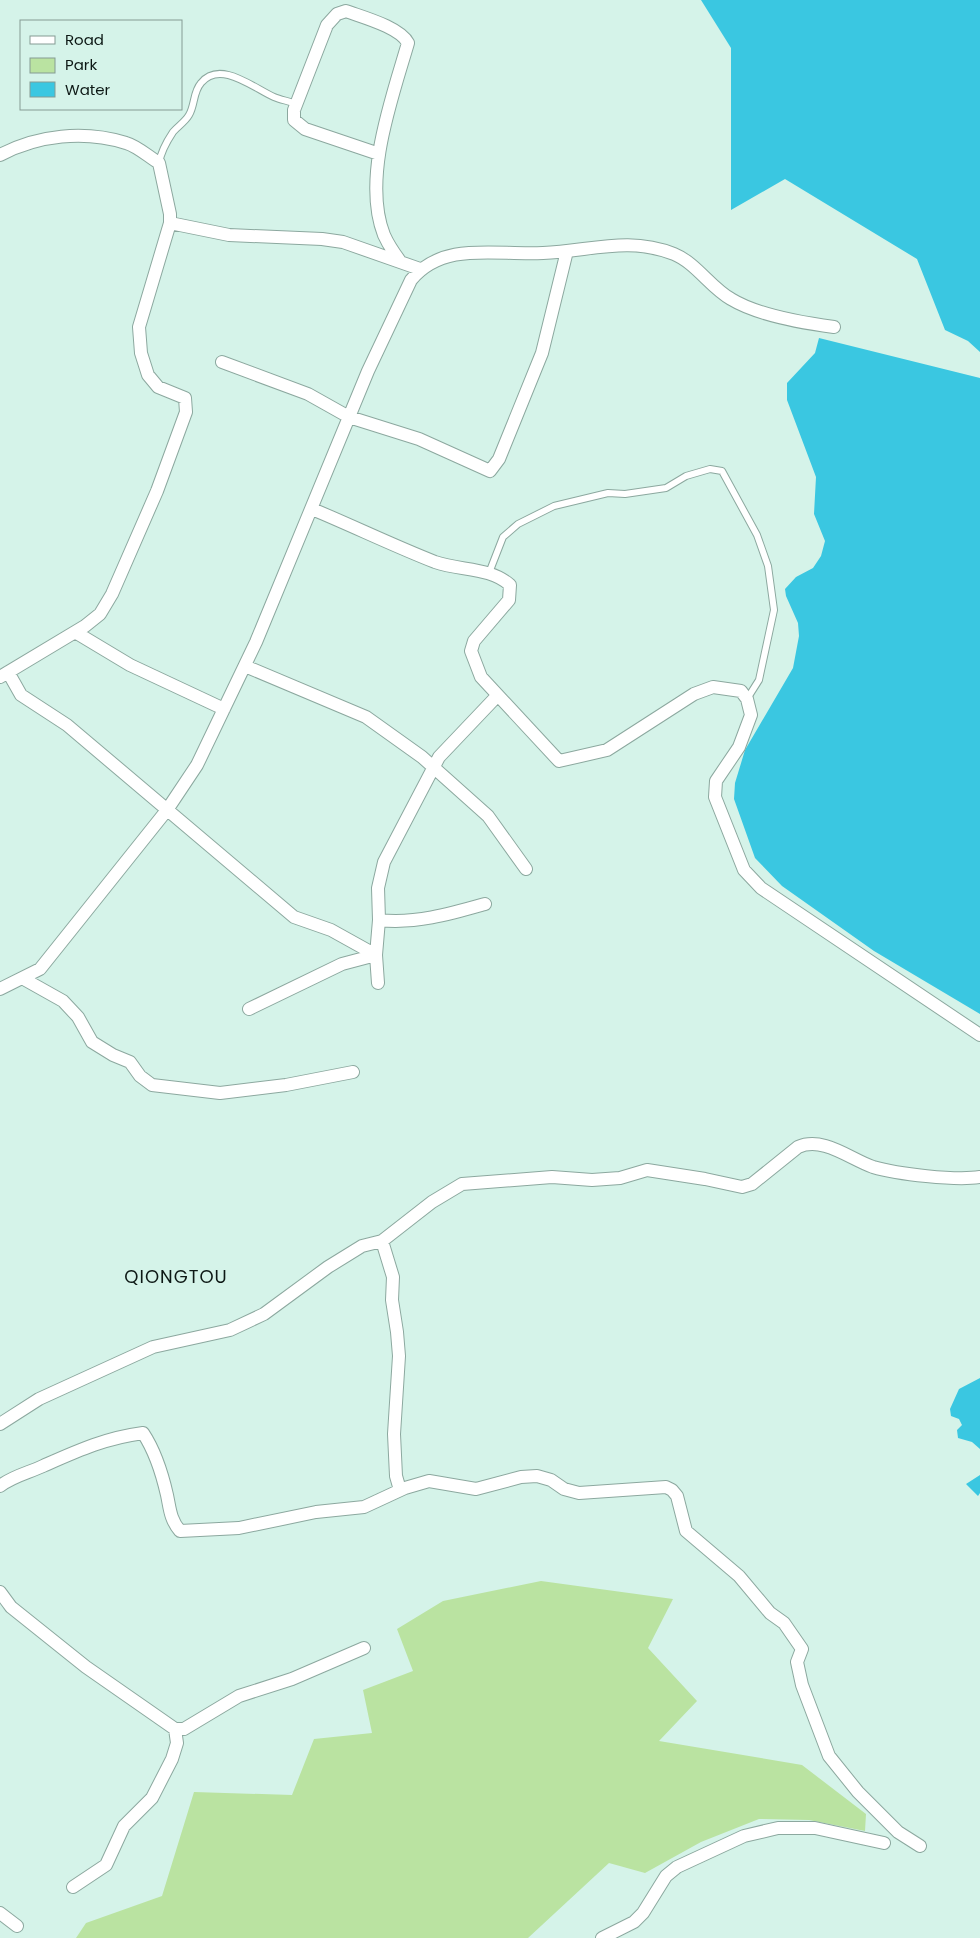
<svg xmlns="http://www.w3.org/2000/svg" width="980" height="1938" font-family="Poppins,sans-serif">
<rect width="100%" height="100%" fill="#d5f3e9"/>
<path fill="#bae3a1" d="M541,1581L673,1599L648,1648L697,1701L659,1741L802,1765L866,1814L865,1831L809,1820L759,1819L701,1842L645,1873L609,1863L528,1938H76L86,1923L162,1896L194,1792L292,1795L314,1739L372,1733L363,1690L413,1671L397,1629L443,1601Z"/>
<path fill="#3ac7e1" d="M701,0H980V352L968,341L945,330L917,259L785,179L731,210V48Z
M819,338L980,378V1014L874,951L782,886L755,858L734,799L735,783L745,750L793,668L799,636L798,623L786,596L785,589L796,577L813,568L821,556L825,541L814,514L816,477L787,400V383L815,353Z
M980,1378V1449L972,1442L958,1438L957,1430L962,1425L959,1419L951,1416L950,1409L959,1389Z
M980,1475V1493L978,1496L966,1484Z"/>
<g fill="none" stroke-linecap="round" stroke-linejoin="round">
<defs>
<path id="lane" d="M159,163C161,152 167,141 173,132C178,126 185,122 189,115C195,105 193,92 201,83C220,59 255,89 274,97C281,100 289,101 296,104
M489,573L503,537L518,524L554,506L608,493L625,494L666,488L686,476L710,469L722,471L757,535L768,566L774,610L759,680L747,699"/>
<path id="street" d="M379,154L305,129L294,120V110L327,25L337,14L346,11C362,17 400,27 408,43C392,98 362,179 384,235C388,244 394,253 400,261
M0,155C38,135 84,130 126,143C137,146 149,157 159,163L170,214V223L139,327L141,353L148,375L158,387L185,398L186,412L157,491L112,594L100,614L85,626L0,677
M170,223L229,235L322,239L343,242L420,269
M222,362L308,394L349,417L419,439L490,471L499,459L542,353L567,251
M312,509C353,526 394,546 435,562C461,571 490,567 510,585L509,600L474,641L471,651L481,677L559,761L607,750L694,694L713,687L741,691L747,699L751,715L739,747L716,781L715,797L744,870L761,888L980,1035
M75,632L130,665L224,709
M245,666L366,717L422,757L488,816L526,869
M8,672L21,695L67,725L294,917L331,930L376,955L342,964L249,1009
M379,920C416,924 450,914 485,904
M22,978L63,1001L78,1017L92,1042L113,1055L130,1062L140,1076L152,1085L220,1093L286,1085L353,1072
M378,983L376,955L379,920L378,888L384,862L439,757L497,696
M0,989L40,969L167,810L197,765L256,642L368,371L411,280C444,240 498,256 543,253C591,251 628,236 674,254C696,263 711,288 731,299C757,315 804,323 834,327
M382,1241L393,1277L392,1300L397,1332L399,1356L394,1434L396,1476L400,1490
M0,1424L39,1399L153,1347L230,1330L264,1314L328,1267L362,1246L382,1241L432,1202L462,1184L552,1177L592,1180L620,1178L647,1170L705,1179L742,1187L752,1184L798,1147C823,1136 850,1159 873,1167C897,1174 956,1181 980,1177
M0,1486C13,1476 28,1473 43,1466C77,1451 105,1438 143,1433C155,1451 162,1473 167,1495C170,1509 170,1519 180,1531L239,1528L316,1512L364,1507L405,1488L429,1481L476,1489L521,1477L537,1476L551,1480L564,1489L579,1493L666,1487L672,1490L677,1496L686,1531L739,1576L770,1613L784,1623L802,1649L797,1662L802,1685L829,1756L858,1792L898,1832L920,1846
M0,1592L11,1607L86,1667L175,1729H184L239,1696L292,1679L364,1648
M73,1887L106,1865L124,1826L152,1798L172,1759L177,1743L175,1729
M0,1913L17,1926
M602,1938L634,1922L643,1913L666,1876L677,1867L744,1836L778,1828H815L884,1843"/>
</defs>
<use href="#lane" stroke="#8ca89f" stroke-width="8"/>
<use href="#street" stroke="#8ca89f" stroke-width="14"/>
<use href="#lane" stroke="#fff" stroke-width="6"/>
<use href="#street" stroke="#fff" stroke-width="12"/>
</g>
<g text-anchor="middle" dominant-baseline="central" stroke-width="4" stroke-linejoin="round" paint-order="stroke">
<g font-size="18" letter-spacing="1" fill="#0d1815" stroke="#d5f3e9">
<text x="176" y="1276">QIONGTOU</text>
</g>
</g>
<rect x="20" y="20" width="162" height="90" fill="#d5f3e9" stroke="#859b94"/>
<rect x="30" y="36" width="25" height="8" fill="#ffffff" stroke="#859b94"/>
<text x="65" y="45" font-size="15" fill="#0d1815">Road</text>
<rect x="30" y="58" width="25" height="15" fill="#bae3a1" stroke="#859b94"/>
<text x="65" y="70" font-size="15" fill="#0d1815">Park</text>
<rect x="30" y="82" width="25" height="15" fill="#3ac7e1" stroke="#859b94"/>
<text x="65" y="95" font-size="15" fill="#0d1815">Water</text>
</svg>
